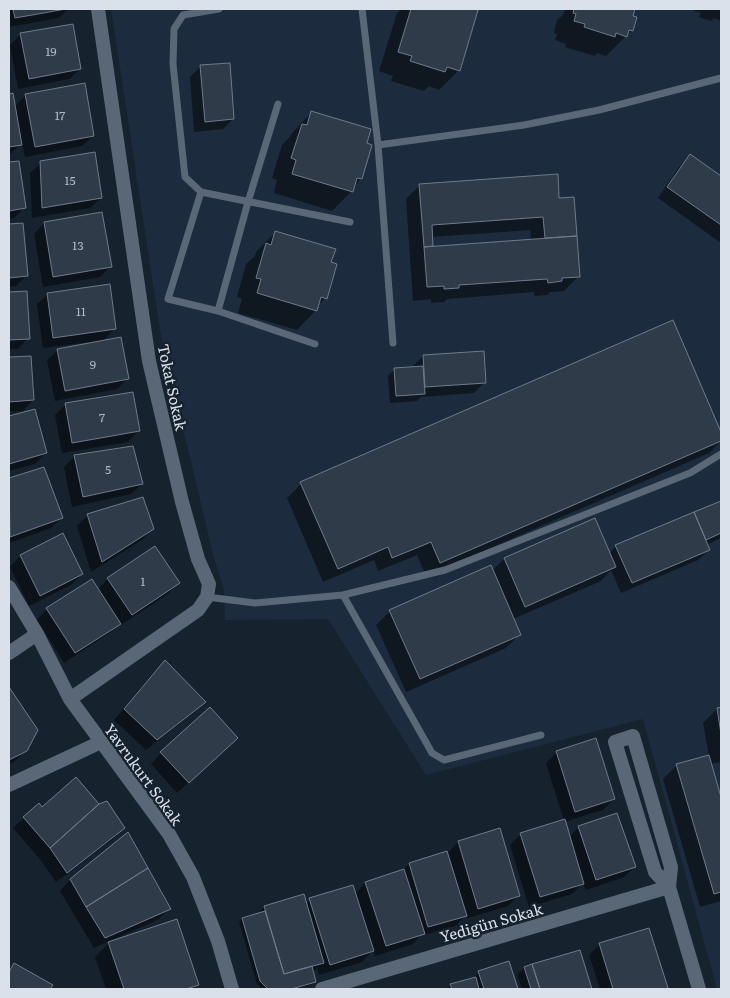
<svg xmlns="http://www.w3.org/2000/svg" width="730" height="998" font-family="Literata,serif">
<rect width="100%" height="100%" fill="#17222f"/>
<path fill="#1d2b3e" d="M111,9H721V989H717L643,719L426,775L328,619L225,620L224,589L214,558L161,336Z"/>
<path fill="#0007" fill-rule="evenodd" d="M9,9H68L59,18L9,27Z
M401,9H470L477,11L459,70L439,90L429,86L424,91L391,81L393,76L379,71L397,13Z
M565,9H634L632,17V30L606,56L597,53L595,56L565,47L566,44L555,40L557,34L554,33L557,20L563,15Z
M695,9H721V21L714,18L711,21L699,17L701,13L694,11Z
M21,34L80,69L69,79L18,89L10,45Z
M200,67L233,119L223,129L194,132L190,77Z
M9,95H12L14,107L26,95L93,136L82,146L25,157L22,143L9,155Z
M311,113L366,144L361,179L353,187L352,191L332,211L274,193L277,180L272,178L282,145L290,137L292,133Z
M690,156L721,178V243L658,198L679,167Z
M18,162L24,208L14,218L9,219V164Z
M41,163L101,198L90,208L32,218L30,173Z
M420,185L558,199L573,198L578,277L564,291L550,292L547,295L534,296V292L447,299L444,302L431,303V299L413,301L406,199ZM530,230L531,240L432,247L431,237Z
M101,213L111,266L100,277L43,287L34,234L44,223Z
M22,224L26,276L16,286L9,287V225Z
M276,232L330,263L326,298L317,306L316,310L297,330L238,313L242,299L237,297L246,264L255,256L256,252Z
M26,292L28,338L18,349H9V293Z
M48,294L114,329L102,342L127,379L117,389L55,401L47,360L58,350L90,344V342L43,348L37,304Z
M672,322L721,435V441L709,453L426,576L417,555L378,571L374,560L323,582L287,498L301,484Z
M483,352L485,382L474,393L421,397L417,401L390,403L388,376L395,369L412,367L423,356Z
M30,357L33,400L23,411L9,412V359Z
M66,404L138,431L128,442L62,453L55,415Z
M34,410L46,453L35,464L9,471V417Z
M75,456L142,484L131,494L72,507L64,467Z
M43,468L61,518L51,528L9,543V479Z
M721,502V538L706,545L709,550L698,560L621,593L611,570L601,581L513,619L520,634L506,648L406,692L376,625L390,611L492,571L504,559L594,520L609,554L616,546Z
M88,515L153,529L142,540L91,572L77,526Z
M62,535L82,574L71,585L29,606L10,567L20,556Z
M108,579L178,583L168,594L121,625L120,623L108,634L64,663L37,620L47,609L97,590Z
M165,662L205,702L194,712L146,750L114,720L154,672Z
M9,689L36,730L26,750L15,761L9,765Z
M721,708V762L710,764L721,802V901L700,907L663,779L677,765L709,756L703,723L717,709Z
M225,748L177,793L151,764L161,753Z
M557,752L614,799L603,810L564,822L569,837L579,827L634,867L624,877L586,890L583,883L572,894L529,907L510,845L521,834L564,821L546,763Z
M99,805L124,828L113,839L56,882L39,858L13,828L24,818L42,809Z
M499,830L519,895L508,906L468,918L467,914L455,926L420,936L413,944L375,956L373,950L362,962L319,975L317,968L312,973L314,982L311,985L296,989H262L257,984L239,922L242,919L257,914L264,907L306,904L310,899L355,894L365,883L402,871L409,864L447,854L458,842Z
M127,834L169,908L159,919L94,948L60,891L70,880Z
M112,940V942L197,985L193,989H106L95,957Z
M600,944L666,988L665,989H600L589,955Z
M579,951L591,989H522L517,975L524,968Z
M509,963L517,989H447L451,985L473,979L479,972Z
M14,964L51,986L49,989H9V970Z"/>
<path fill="#303b4a" stroke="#6f7b8c" d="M13,9H66L15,18Z
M411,9H474L478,10L460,71L447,67L445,72L410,61L412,56L398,52Z
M574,9H635L633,16L637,17L633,31L629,30L627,37L616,33L615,37L584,27L585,24L574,21L576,14L573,13Z
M73,24L81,69L29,79L20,33Z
M230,63L234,119L205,122L200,65Z
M85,83L94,136L35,147L25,94Z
M13,93L22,145L9,147V94Z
M311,111L371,129L367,143L372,145L362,179L357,178L353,192L292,174L296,160L291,158L302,124L307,125Z
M95,152L102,198L42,208L40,161Z
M690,154L721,176V225L667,187Z
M19,161L26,208L9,211V162Z
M558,174L559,198L574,197L577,236L545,238L543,217L432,225L433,246L424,247L419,184Z
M102,212L112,267L53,277L44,222Z
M23,223L28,276L9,278V224Z
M275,231L336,249L331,262L337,264L327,299L321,297L317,311L257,293L261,279L256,278L266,243L271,245Z
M577,236L580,277L562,278V281L548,283L547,279L459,285V288L444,289V286L427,287L424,247Z
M110,284L116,329L53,338L47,293Z
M27,291L30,339L9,340V292Z
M673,320L721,432V441L440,563L431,542L392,558L388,547L338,569L300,482Z
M121,337L129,379L65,391L57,349Z
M484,351L486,383L425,387L423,355Z
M31,356L34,400L9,402V357Z
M423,366L425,394L396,396L394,368Z
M133,392L140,431L72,443L65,403Z
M35,409L47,453L9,464V416Z
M133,446L143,484L83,497L74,455Z
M44,467L63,518L10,537L9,478Z
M143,497L154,529L102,562L87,514Z
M721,501V533L706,540L694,512Z
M694,512L710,550L632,583L615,545Z
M595,518L616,567L525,607L504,558Z
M63,533L83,574L40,596L20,555Z
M155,546L180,583L132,615L107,578Z
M491,565L521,635L420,679L389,610Z
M92,579L121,624L75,653L46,608Z
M165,660L206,702L157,740L124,709Z
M9,687L38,730L27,751L9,760Z
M210,707L238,738L189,783L160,752Z
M721,707V734L717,708Z
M596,738L615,799L575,812L556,751Z
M709,755L721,797V892L714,894L676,764Z
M76,777L99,804L50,848L23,817L39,803L42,807Z
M107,801L125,828L67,873L50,848L99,804Z
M617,813L636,867L596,880L578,826Z
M565,819L584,884L540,897L520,833Z
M500,828L520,896L478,909L458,841Z
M128,832L148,868L86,907L70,879Z
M447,851L467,916L428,927L409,863Z
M148,868L171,909L105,938L86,907Z
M404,869L425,934L386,946L365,882Z
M353,885L374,951L330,965L309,898Z
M304,894L324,963L284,974L264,906Z
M265,911L284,974L312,966L316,982L291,989H268L260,981L242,918Z
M177,919L199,985L186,989H124L108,942Z
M649,928L668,988L664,989H613L599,943Z
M580,950L592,989H540L532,964Z
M509,961L518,989H484L478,971Z
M14,963L53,985L50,989H9V972Z
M532,964L540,989H531L524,967Z
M476,977L479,989H452L450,984Z"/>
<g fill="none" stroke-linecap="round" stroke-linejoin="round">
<path stroke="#5a6777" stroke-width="7" d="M219,9L183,15L174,29L173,64L185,177L201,192L350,222
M362,9L378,145
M278,104L248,202L218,311L315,344
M201,192L168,299L218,311
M393,343L378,145L524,125L599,110L721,78
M343,595L432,753L444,760L541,735
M207,597L255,603L343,595L445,570L690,473L721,454"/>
<path stroke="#5a6777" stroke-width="14" d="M9,587L37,634L70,699L169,834L193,877L218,941L232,989
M9,653L37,634
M70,699L198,610L207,597L209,584L198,559L182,502L149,361L98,9
M9,785L101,742
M669,887L655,872L615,742L633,736L671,867L669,887L699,989
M322,989L669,887"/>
</g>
<g text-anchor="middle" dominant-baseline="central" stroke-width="5" stroke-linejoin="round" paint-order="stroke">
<g font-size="12" fill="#b0b8c3">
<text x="51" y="51">19</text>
<text x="60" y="115">17</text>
<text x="70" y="180">15</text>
<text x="78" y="245">13</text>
<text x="81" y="311">11</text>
<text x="93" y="364">9</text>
<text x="102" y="417">7</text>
<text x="108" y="469">5</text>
<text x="143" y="581">1</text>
</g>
<g font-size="15" fill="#dae1eb" stroke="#17222f">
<text transform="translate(173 387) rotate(78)">Tokat Sokak</text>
<text transform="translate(144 774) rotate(54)">Yavrukurt Sokak</text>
<text transform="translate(491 922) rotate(-16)">Yedigün Sokak</text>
</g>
</g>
<rect width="730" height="998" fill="none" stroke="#dae1eb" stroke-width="20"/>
</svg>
